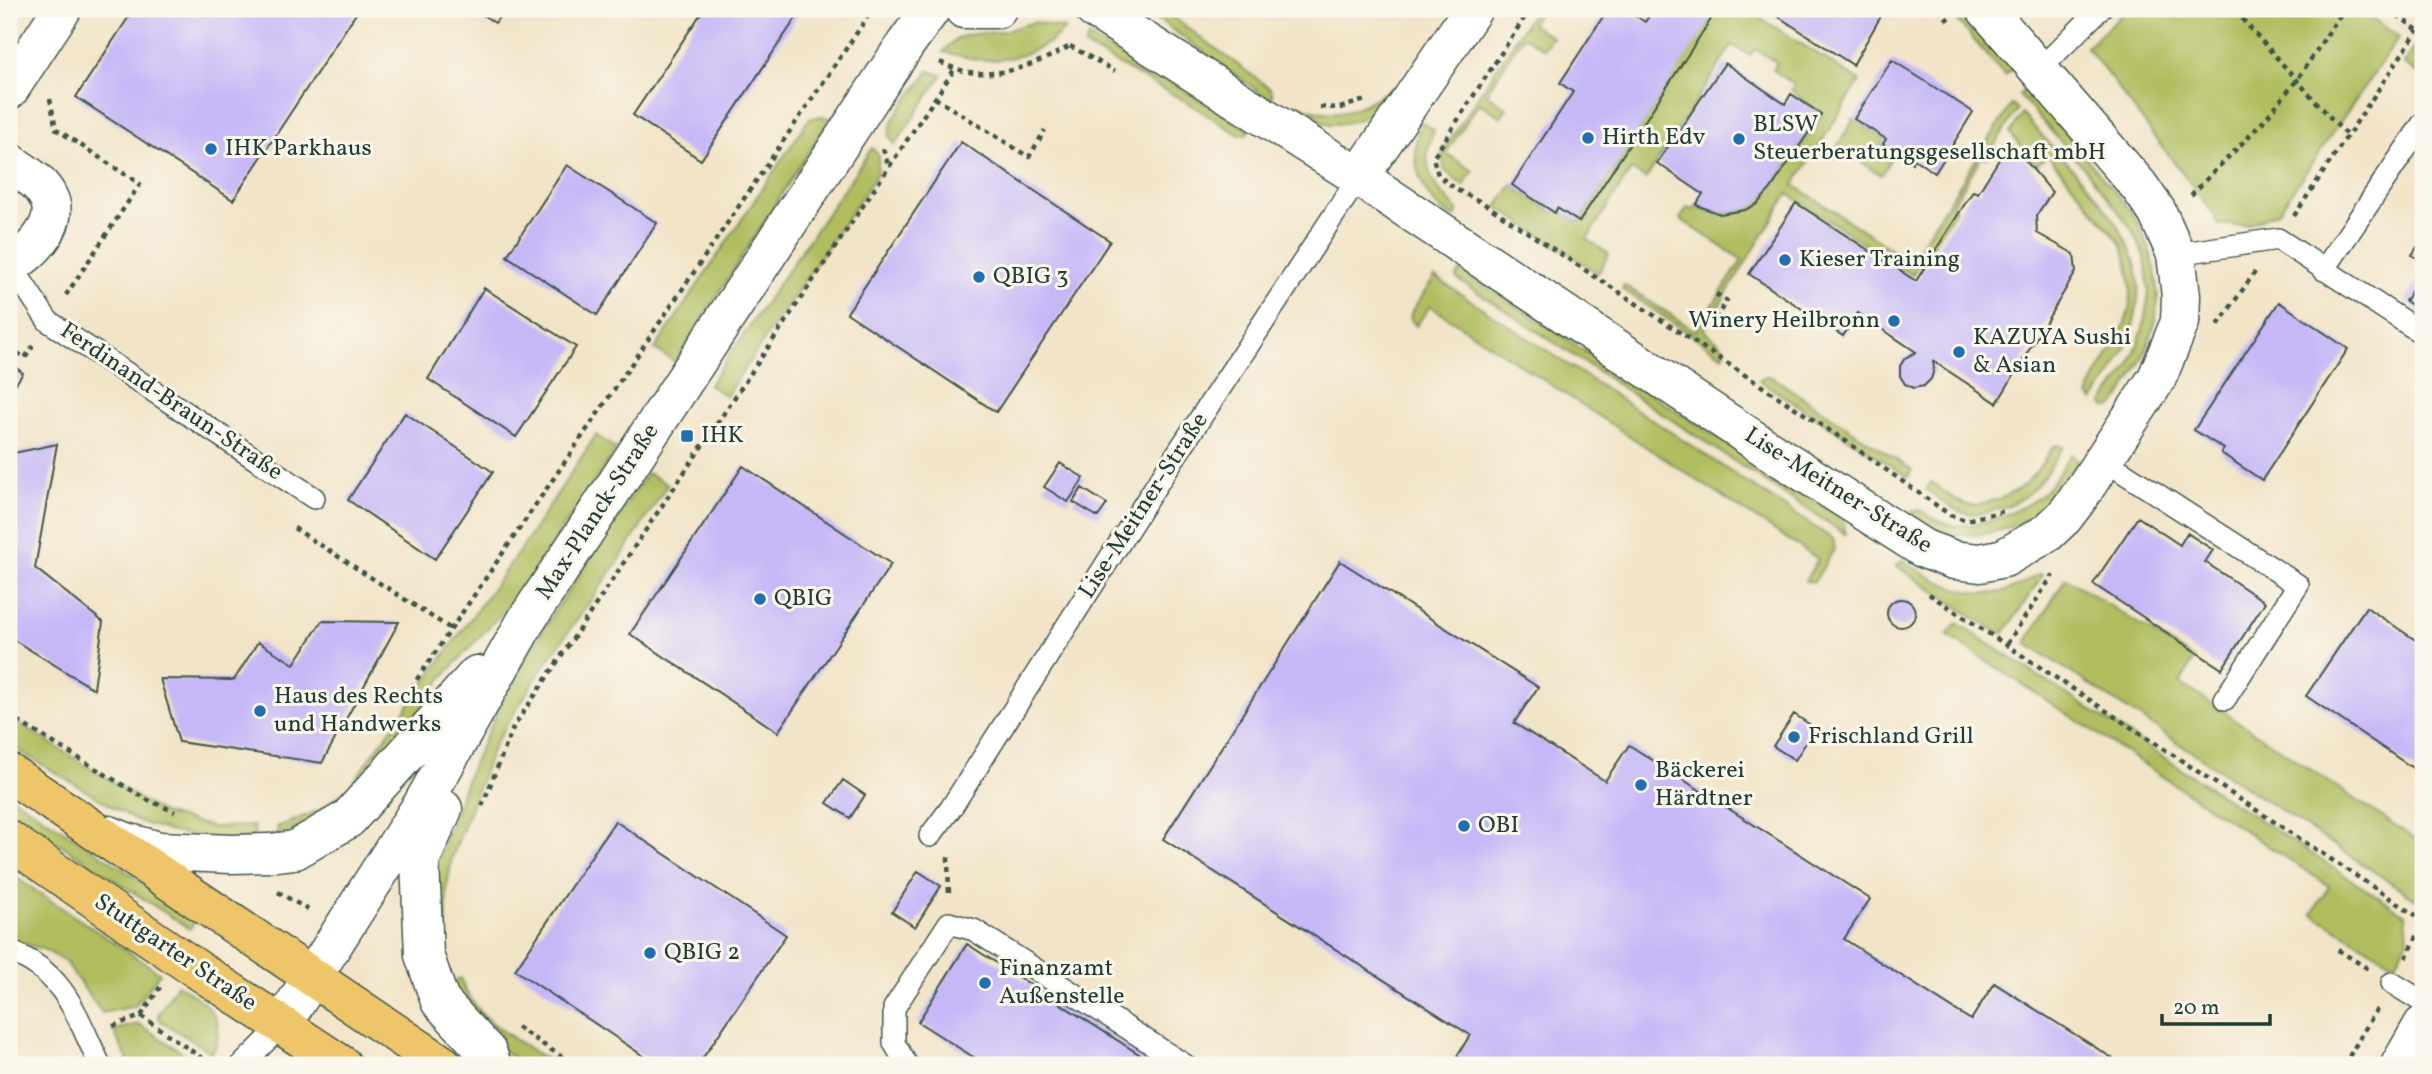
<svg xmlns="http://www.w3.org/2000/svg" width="2432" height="1074" font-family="Vollkorn,serif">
<rect width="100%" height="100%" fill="#fbf7ec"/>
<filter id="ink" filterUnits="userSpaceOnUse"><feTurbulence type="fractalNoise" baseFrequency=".0143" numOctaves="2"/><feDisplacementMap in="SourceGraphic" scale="14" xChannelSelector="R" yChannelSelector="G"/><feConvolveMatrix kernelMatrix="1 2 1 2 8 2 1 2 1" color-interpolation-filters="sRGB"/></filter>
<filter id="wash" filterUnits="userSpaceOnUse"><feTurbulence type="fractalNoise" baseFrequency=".00686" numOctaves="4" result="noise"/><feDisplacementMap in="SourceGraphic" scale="28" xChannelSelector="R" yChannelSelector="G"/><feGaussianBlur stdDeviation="1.57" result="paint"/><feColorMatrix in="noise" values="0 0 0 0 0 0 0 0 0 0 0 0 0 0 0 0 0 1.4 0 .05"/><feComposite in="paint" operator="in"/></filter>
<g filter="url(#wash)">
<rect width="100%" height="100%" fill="#f2e4c7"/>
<path fill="#b1bd5f" stroke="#687d4a" stroke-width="2" d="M1144,9H1162L1271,89L1273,96L1270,100Z
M1535,9H1541L1531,24L1552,37L1544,49L1523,36L1486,94L1507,108L1501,117L1479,103L1446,153L1473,171L1463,186L1444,170L1442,152Z
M1716,9H1746L1860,81L1794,185L1910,261L2012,104L2018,109L1986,158L1982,156L1952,205L1956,209L1912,275L1788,194L1704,330L1724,347L1725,350L1723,356L1622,289L1624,285L1696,331L1742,260L1680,219L1688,207L1693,210L1696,205C1741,229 1764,200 1787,165C1798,148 1810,131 1821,115L1791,90L1794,84L1773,70L1777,63L1755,49L1750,56L1732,45L1646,179L1631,170L1587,239L1609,254L1598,273L1497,207L1512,185L1554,213L1557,208L1579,222Z
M1951,9H1961L2013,69L2005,76L1949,11Z
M2128,9H2358L2399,37L2278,212L2247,225H2218L2215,216L2087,47Z
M1035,22L1065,29C1045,50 1015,60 986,60C973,60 957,55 943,52C960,30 973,35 998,32C1010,30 1023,25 1035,22Z
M1088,37L1192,95L1249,130L1246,135H1239L1183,100L1085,46Z
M2421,45L2423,46V77L2404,63L2412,50Z
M929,71L942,75L895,145L889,136L893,119Z
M2028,88L2134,215C2175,289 2160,341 2113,407H2105L2103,403L2130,365L2143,329L2149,292L2145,257L2131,228L2085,169L2019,95Z
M1381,94L1385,95L1387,100C1383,107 1377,110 1370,114C1342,130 1316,125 1289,111L1297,104C1327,119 1355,113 1381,94Z
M2022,114C2058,154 2133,223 2138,278C2140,294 2137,310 2133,326C2126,353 2109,378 2093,401L2089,395L2090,389C2118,331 2145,316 2123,246L2048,155L2036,165L2010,133Z
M820,116L830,118L675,362L655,349L809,119Z
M1854,119L1886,139L1883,145L1895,152L1881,175L1837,147Z
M1421,122L1434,130C1419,165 1431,186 1458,210L1456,216L1452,217C1419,199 1408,156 1421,122Z
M872,148L879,156L877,174L726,396L709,385Z
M1461,270L1843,520L1845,534L1456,278Z
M1435,277L1833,539L1835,548L1814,582L1805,581L1818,559L1430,306L1416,326L1410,318L1412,311Z
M1765,376L1772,377L1912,470L1908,477L1759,380Z
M596,435L616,449L518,595L442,678L402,737L353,803L278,837L277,827L320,810L348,789L525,543Z
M2056,445L2063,447C2043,479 2031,502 1991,511C1985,512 1976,515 1970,514C1954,513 1939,498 1926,490L1931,482C1941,489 1957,503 1969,505C1976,506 1984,503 1991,501C2023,492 2035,476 2052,448Z
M2071,454L2079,461C2069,478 2059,494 2044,508C2019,530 1979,538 1947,534C1933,532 1920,525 1908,518L1912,512L1920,510C1931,517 1942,524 1955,525C1981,527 2028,509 2046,490C2056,480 2063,465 2071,454Z
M647,473L668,484L618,562L544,666L494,745L452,858L447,886L446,938L437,941L434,870L470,770L510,685L553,614Z
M1903,560C1931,580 1971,600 2006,591C2019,587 2029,578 2041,574L2042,576L2005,632L2000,633L1994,631L1896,566Z
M2066,578L2194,659L2180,683L2423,844V887L2416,899L2026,643Z
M1957,623L2406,915L2408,940L2395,964L2312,914L2329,886L1947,635Z
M9,717L162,813L212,827L254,826L255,841L220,839L172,832L137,821L9,745Z
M9,795L197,917L190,929L9,811Z
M9,873L160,973L135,1006L102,1013L64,961L43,949L9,940Z
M461,978C472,1020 522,1043 556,1065H523L498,1046L448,985Z
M177,984C204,1001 231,1018 212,1053L161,1021L158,1015Z
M139,1024L201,1065H130L113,1030Z"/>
<g id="blocks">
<path fill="#c6b8f7" d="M134,9H359L233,200L76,97Z
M474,9H505L495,23Z
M704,9H802L701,160L633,115Z
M1608,9H1625L1645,22L1654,9L1717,10L1579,222L1557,208L1555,213L1512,185L1573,92L1560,83Z
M1787,9H1885L1853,65L1779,17Z
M1892,60L1973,112L1935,173L1914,159L1912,163L1883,144L1886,139L1854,119Z
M1725,63L1785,104L1791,94L1821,114L1770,190L1757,204L1745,210L1720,214L1696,205L1703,194L1657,163Z
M961,142L1110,241L996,412L847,313Z
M2010,142L2052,192L2036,216L2037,233L2074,254L2076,272L1997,403L1933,361L1934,369L1931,379L1924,386L1913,388L1905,384L1900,376V366L1905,358L1916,352L1858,313L1843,336L1749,274L1796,203L1916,281L1973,191L1978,193Z
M567,165L657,223L597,315L507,256Z
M2423,238V262L2412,255Z
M2423,273V313L2405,301Z
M484,288L576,347L516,437L428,379Z
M2279,302L2348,349L2262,480L2221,453L2224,449L2194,430Z
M9,363L23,373L13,388L9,385Z
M405,413L493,472L435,559L348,500Z
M57,444L35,568L103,622L94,689L9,637V454Z
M1060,463L1084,478L1068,502L1044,487Z
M743,466L891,564L778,732L630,634Z
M1082,488L1107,504L1098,517L1073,502Z
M2138,517L2180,545L2187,533L2213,550L2205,562L2265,602L2222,669L2093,584Z
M1340,561L1538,687L1514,723L1605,781L1629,745L1870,899L1844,939L1971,1020L1994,983L2123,1065H1471L1457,1056L1470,1035L1163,839Z
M1887 613a14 14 0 1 1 28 0a14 14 0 1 1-28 0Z
M2366,607L2423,645V775L2306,696Z
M322,621L399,622L322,763L179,742L160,679L234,680L258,642L294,664Z
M1794,714L1815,728L1795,760L1773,746Z
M843,780L865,795L850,818L827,803Z
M615,821L786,935L698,1065H657L515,970Z
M918,871L941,886L915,927L892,912Z
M967,944L1156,1065H986L918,1022Z"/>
</g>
</g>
<g filter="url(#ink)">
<use href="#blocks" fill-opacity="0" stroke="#3f564a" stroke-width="2"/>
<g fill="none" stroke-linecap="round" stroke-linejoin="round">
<defs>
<path id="service" d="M2039,70L2100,9
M2176,254L2278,239L2423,334
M11,265L48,321L314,498
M2324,270L2423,123
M2104,460L2298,585L2225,699
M930,836L951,808L1157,484L1359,177
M9,951C65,972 76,1015 100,1065
M2392,983L2423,1002
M242,1065L281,1026
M907,1065L894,1043V1008L949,923L974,930L1185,1065"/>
<path id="minor" d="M1094,9L1359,177L1766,448L1924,549L1954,560L1980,563L2004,558L2047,533L2064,517L2077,500L2157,378L2180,322L2181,296L2176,254L2157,212L2139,186L1986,9
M9,90L62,9
M9,162C23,172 42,182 49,199C61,224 29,256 9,265
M1359,177L1473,9
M2400,1065L2423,1025"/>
<path id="tertiary" d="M964,9H997
M443,809L420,861L424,955L440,1001L487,1052L492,1065
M109,835L126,842L160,851L231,854L269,853L295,850L348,819L477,675
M281,1026L422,805L526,621L905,45L931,9"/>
<path id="primary" d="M9,773L443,1065
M9,840L180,958L342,1065"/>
</defs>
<use href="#service" stroke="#3f564a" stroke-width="24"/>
<use href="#minor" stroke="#3f564a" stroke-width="41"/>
<use href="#tertiary" stroke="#3f564a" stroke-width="41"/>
<use href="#primary" stroke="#3f564a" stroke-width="41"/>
<path stroke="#3f564a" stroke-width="4.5" stroke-dasharray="5 5" stroke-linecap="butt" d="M1530,9L1433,158L1438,175L1457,190L1483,203L1847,442L1950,515L1966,520L2004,511
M1939,9L1950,22
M2389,9L2423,34
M2242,19L2347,136
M1070,46L1115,71
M940,62C984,85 1029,69 1070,46
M935,98L1029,157L1045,130
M50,99L56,129L140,184L66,295
M1320,107L1340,108L1365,100
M883,149L889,167
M2191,195L2261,124L2297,80L2344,9
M2294,216L2418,30
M1715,319L1727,301L1716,294
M2218,325L2255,272
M9,347L25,358L33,346
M294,528L451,629
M1929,594L2423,920
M2007,644L2053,575
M411,688L871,12
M9,716L146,799L175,812
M482,806L513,728L954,70
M948,857L949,897
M278,892L312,912
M2338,950L2370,970
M2406,958L2423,925
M141,1016L212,1065
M113,1026L141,1016L160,987
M517,1027L574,1065
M2344,1065L2377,1009"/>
<use href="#service" stroke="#fff" stroke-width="21"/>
<use href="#minor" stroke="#fff" stroke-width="38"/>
<use href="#tertiary" stroke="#fff" stroke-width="38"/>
<use href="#primary" stroke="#eec569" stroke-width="38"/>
</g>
</g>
<g fill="#1f6fb2" stroke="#fbf7ec" stroke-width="2.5">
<circle cx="1588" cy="138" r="7"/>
<circle cx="1739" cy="139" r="7"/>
<circle cx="211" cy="149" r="7"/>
<circle cx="1785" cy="260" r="7"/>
<circle cx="979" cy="277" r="7"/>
<circle cx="1894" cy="321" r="7"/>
<circle cx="1959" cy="352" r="7"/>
<rect x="680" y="429" width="14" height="14" rx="3.5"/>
<circle cx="760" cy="599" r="7"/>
<circle cx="260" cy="711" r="7"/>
<circle cx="1794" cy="737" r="7"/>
<circle cx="1641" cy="785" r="7"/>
<circle cx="1464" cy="826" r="7"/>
<circle cx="650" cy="953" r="7"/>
<circle cx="985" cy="983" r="7"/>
</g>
<g text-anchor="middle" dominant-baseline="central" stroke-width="6" stroke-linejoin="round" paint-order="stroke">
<g font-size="24" fill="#1f3d34" stroke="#fbf7ec" text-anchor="start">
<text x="1753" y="125">BLSW<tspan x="1753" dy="28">Steuerberatungsgesellschaft mbH</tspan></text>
<text x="1602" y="138">Hirth Edv</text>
<text x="225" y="149">IHK Parkhaus</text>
<text x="1799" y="260">Kieser Training</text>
<text x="993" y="277">QBIG 3</text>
<text x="1880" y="321" text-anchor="end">Winery Heilbronn</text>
<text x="1973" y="338">KAZUYA Sushi<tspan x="1973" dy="28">&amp; Asian</tspan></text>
<text x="701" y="436">IHK</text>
<text x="774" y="599">QBIG</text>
<text x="274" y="697">Haus des Rechts<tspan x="274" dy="28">und Handwerks</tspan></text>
<text x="1808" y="737">Frischland Grill</text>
<text x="1655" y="771">Bäckerei<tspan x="1655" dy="28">Härdtner</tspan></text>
<text x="1478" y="826">OBI</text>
<text x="664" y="953">QBIG 2</text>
<text x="999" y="969">Finanzamt<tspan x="999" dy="28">Außenstelle</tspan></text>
</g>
<g font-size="24" fill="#1f3d34" stroke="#fbf7ec">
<text transform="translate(171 402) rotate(34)">Ferdinand-Braun-Straße</text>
<text transform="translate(1838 491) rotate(32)">Lise-Meitner-Straße</text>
<text transform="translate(1144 506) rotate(-57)">Lise-Meitner-Straße</text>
<text transform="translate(598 512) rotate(-57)">Max-Planck-Straße</text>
<text transform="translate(175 953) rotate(34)">Stuttgarter Straße</text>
</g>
</g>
<rect width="2432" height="1074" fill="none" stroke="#fbf7ec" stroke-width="35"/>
<path d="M2162 1014v10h108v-10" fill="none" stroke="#1f3d34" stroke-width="3.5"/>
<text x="2173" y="1014" font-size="21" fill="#1f3d34" stroke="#fbf7ec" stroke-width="5" paint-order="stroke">20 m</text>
</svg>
